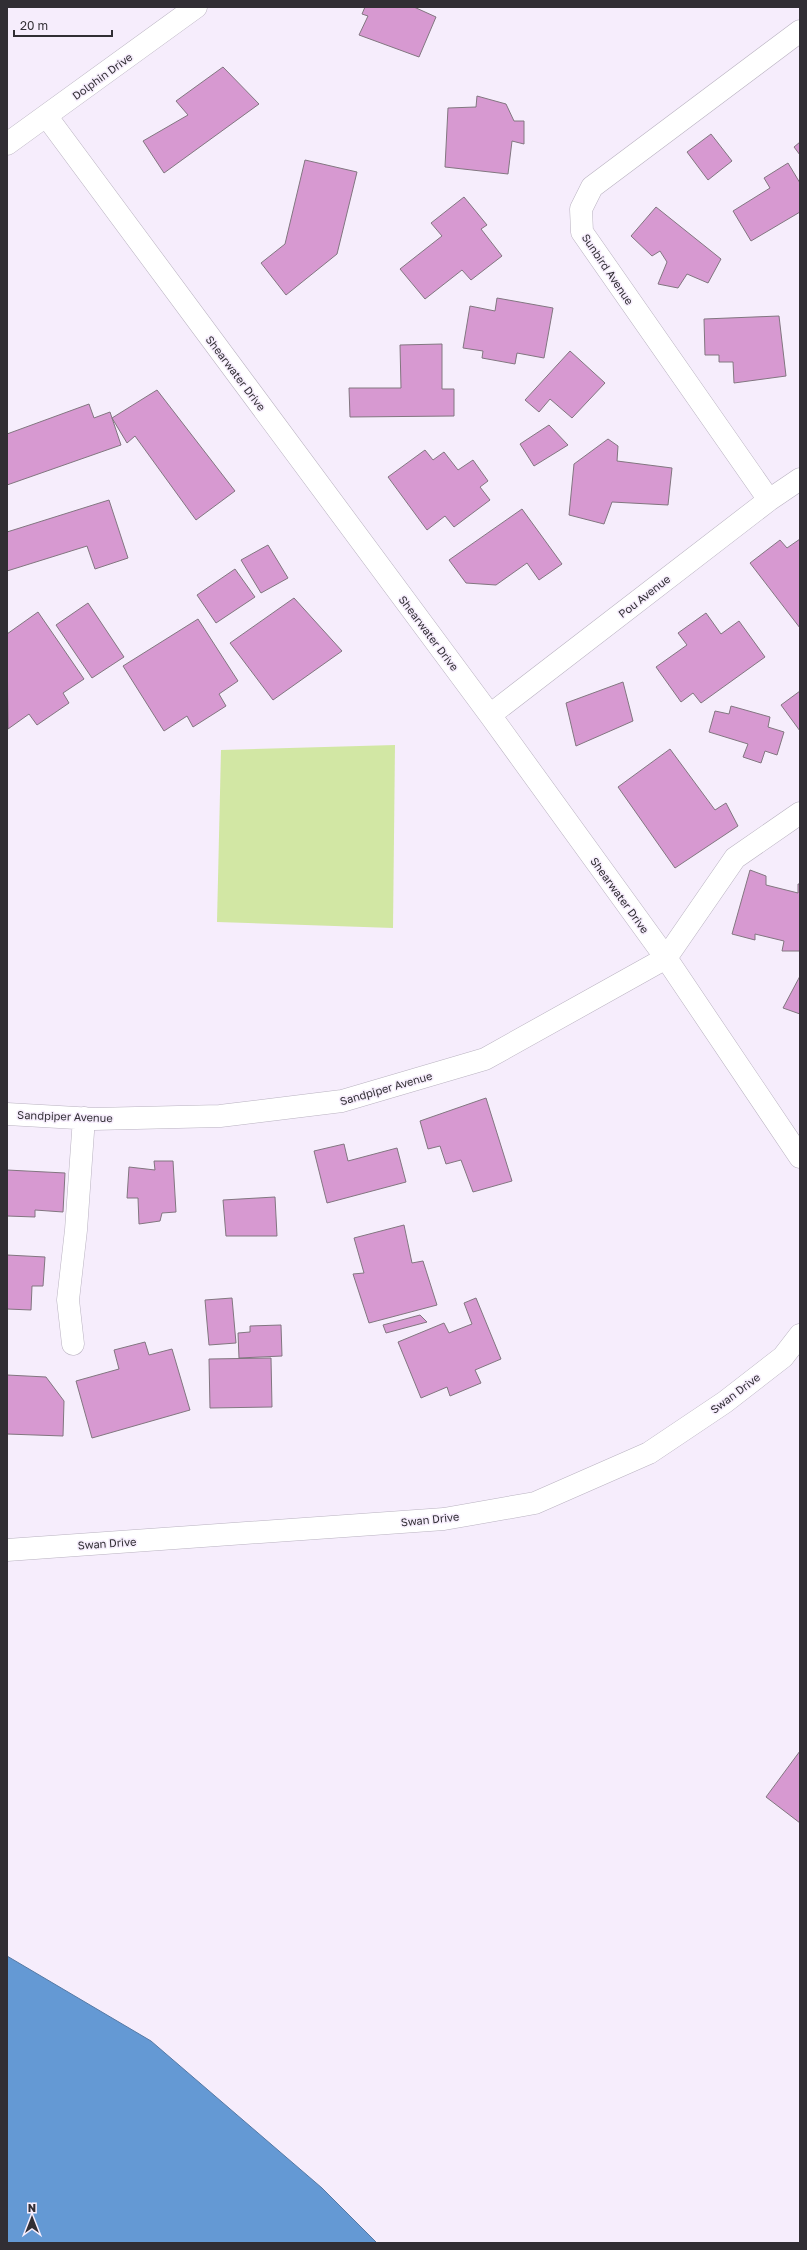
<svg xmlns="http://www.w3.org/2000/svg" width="807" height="2250" font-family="'Golos Text',sans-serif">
<rect width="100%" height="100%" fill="#f6edfc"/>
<path fill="#d2e7a4" d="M395,745L393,928L217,922L221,750Z"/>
<path fill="#6499d4" stroke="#5579a4" d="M7,1956L151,2041L322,2188L377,2243H7Z"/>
<path fill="#d799d1" stroke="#827680" d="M365,7H414L436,17L419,57L359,35L368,16L362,14Z
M223,67L259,104L164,173L143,141L188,115L176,101Z
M477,96L506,104L514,121H524V144L512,141L508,174L445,167L448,108L476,107Z
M711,134L732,161L708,180L687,152Z
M800,142V155L794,147Z
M305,160L357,172L337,254L286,295L261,263L285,244Z
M788,163L800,183V212L751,241L733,211L770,188L764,178Z
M464,197L487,225L481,229L502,256L471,280L462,270L425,299L400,269L442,236L431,223Z
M656,207L721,259L708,283L687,274L678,288L658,284L667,262L660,251L652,256L631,236Z
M497,298L553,308L544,358L517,353L515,364L482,358L483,351L463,348L470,306L495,311Z
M779,316L786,376L734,383L733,362H719V355H705L704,319Z
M442,344V389H454V416L350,417L349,388H401L400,345Z
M570,351L605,383L572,418L550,399L539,412L525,400Z
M157,390L235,491L196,520L135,436L127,443L112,418Z
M89,404L94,418L110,412L121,445L7,485V434Z
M549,425L568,445L534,466L520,444Z
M608,439L618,446L617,461L672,468L668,505L612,502L604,524L569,515L574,464Z
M425,450L433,460L444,452L458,470L473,460L488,481L480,487L490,500L454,527L445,516L427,530L388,477Z
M109,500L128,558L95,569L87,546L7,571V532Z
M522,509L562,564L539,580L527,563L496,585L466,583L449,560Z
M800,539V628L750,563L780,540L787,548Z
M268,545L288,578L261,593L241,560Z
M235,569L255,597L216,623L197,595Z
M294,598L342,651L273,700L230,643Z
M88,603L124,657L92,678L56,625Z
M38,612L84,679L63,693L69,703L37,725L29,714L8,729L7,634Z
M706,613L721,634L739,621L765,657L701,703L693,693L681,702L656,667L687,645L678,633Z
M198,619L238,681L219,694L226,706L193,727L187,716L164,731L123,666Z
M623,682L633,721L576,746L566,703Z
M800,691V731L781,705Z
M731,706L770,717L768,727L784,732L777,755L765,751L761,763L743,757L748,744L709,732L715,711L729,714Z
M670,749L715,810L726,803L738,826L675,868L618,787Z
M750,870L766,876V885L798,893V884H800V951H782L784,941L755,934V940L732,934Z
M800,976V1014L783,1008Z
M486,1098L512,1181L473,1192L461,1160L446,1164L440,1146L428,1149L420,1121Z
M344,1144L348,1161L397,1148L406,1182L327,1203L314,1151Z
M154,1161H173L176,1212L162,1213L160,1221L139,1224L138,1198H127L129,1167L155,1170Z
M7,1170L65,1173L63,1212L35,1210V1217L7,1216Z
M275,1197L277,1236H226L223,1200Z
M404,1225L412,1263L423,1261L437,1305L369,1323L353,1274L364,1273L354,1238Z
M7,1255L45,1257L43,1286H32L31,1310L7,1309Z
M232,1298L236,1343L209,1345L205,1300Z
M476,1298L501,1359L475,1370L481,1383L450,1396L447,1387L421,1398L398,1342L444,1323L449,1333L472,1324L464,1303Z
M420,1315L427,1322L386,1333L383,1325Z
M281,1325L282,1356L239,1358L238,1333L250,1332V1326Z
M145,1342L149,1355L172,1349L190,1410L92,1438L76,1381L119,1369L114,1350Z
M271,1358L272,1407L210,1408L209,1359Z
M7,1375L46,1377L64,1401L63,1436L7,1434Z
M800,1751V1823L766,1797Z"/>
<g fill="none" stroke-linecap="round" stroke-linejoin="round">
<defs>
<path id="minor" d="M47,117L490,715L666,958L800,1157
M7,144L196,7
M769,500L582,232L581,209L592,187L800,31
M490,715L769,500L800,479
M7,1114L94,1119L220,1116L342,1101L485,1059L666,958L735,858L800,813
M73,1344L68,1300L76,1230L84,1118
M7,1550L444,1519L535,1503L649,1453L725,1402L783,1357L800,1335"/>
</defs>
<use href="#minor" stroke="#b9b2c0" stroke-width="23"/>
<use href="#minor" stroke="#fff" stroke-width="22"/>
</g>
<g text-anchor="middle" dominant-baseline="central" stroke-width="3" stroke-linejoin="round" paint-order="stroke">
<g font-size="11" fill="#312e34" stroke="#f6edfc">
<text transform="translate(102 76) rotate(-36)">Dolphin Drive</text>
<text transform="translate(608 269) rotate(56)">Sunbird Avenue</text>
<text transform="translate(236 373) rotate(53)">Shearwater Drive</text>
<text transform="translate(644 596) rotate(-38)">Pou Avenue</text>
<text transform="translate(429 633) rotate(53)">Shearwater Drive</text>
<text transform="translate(620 895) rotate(54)">Shearwater Drive</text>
<text transform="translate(386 1088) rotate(-16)">Sandpiper Avenue</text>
<text transform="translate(65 1116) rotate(2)">Sandpiper Avenue</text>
<text transform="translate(735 1393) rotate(-37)">Swan Drive</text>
<text transform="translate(430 1519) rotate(-6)">Swan Drive</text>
<text transform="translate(107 1543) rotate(-4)">Swan Drive</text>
</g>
</g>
<rect width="807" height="2250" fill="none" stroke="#312e34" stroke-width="16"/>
<g transform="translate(32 2218)" stroke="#f6edfc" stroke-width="3" paint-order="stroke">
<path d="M0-3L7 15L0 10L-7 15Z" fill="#312e34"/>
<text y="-6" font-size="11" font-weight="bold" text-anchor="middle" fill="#312e34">N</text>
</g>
<path d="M14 30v6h98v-6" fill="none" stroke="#312e34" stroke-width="2"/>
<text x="20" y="30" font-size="12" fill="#312e34" stroke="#f6edfc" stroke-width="3" paint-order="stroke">20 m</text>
</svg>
